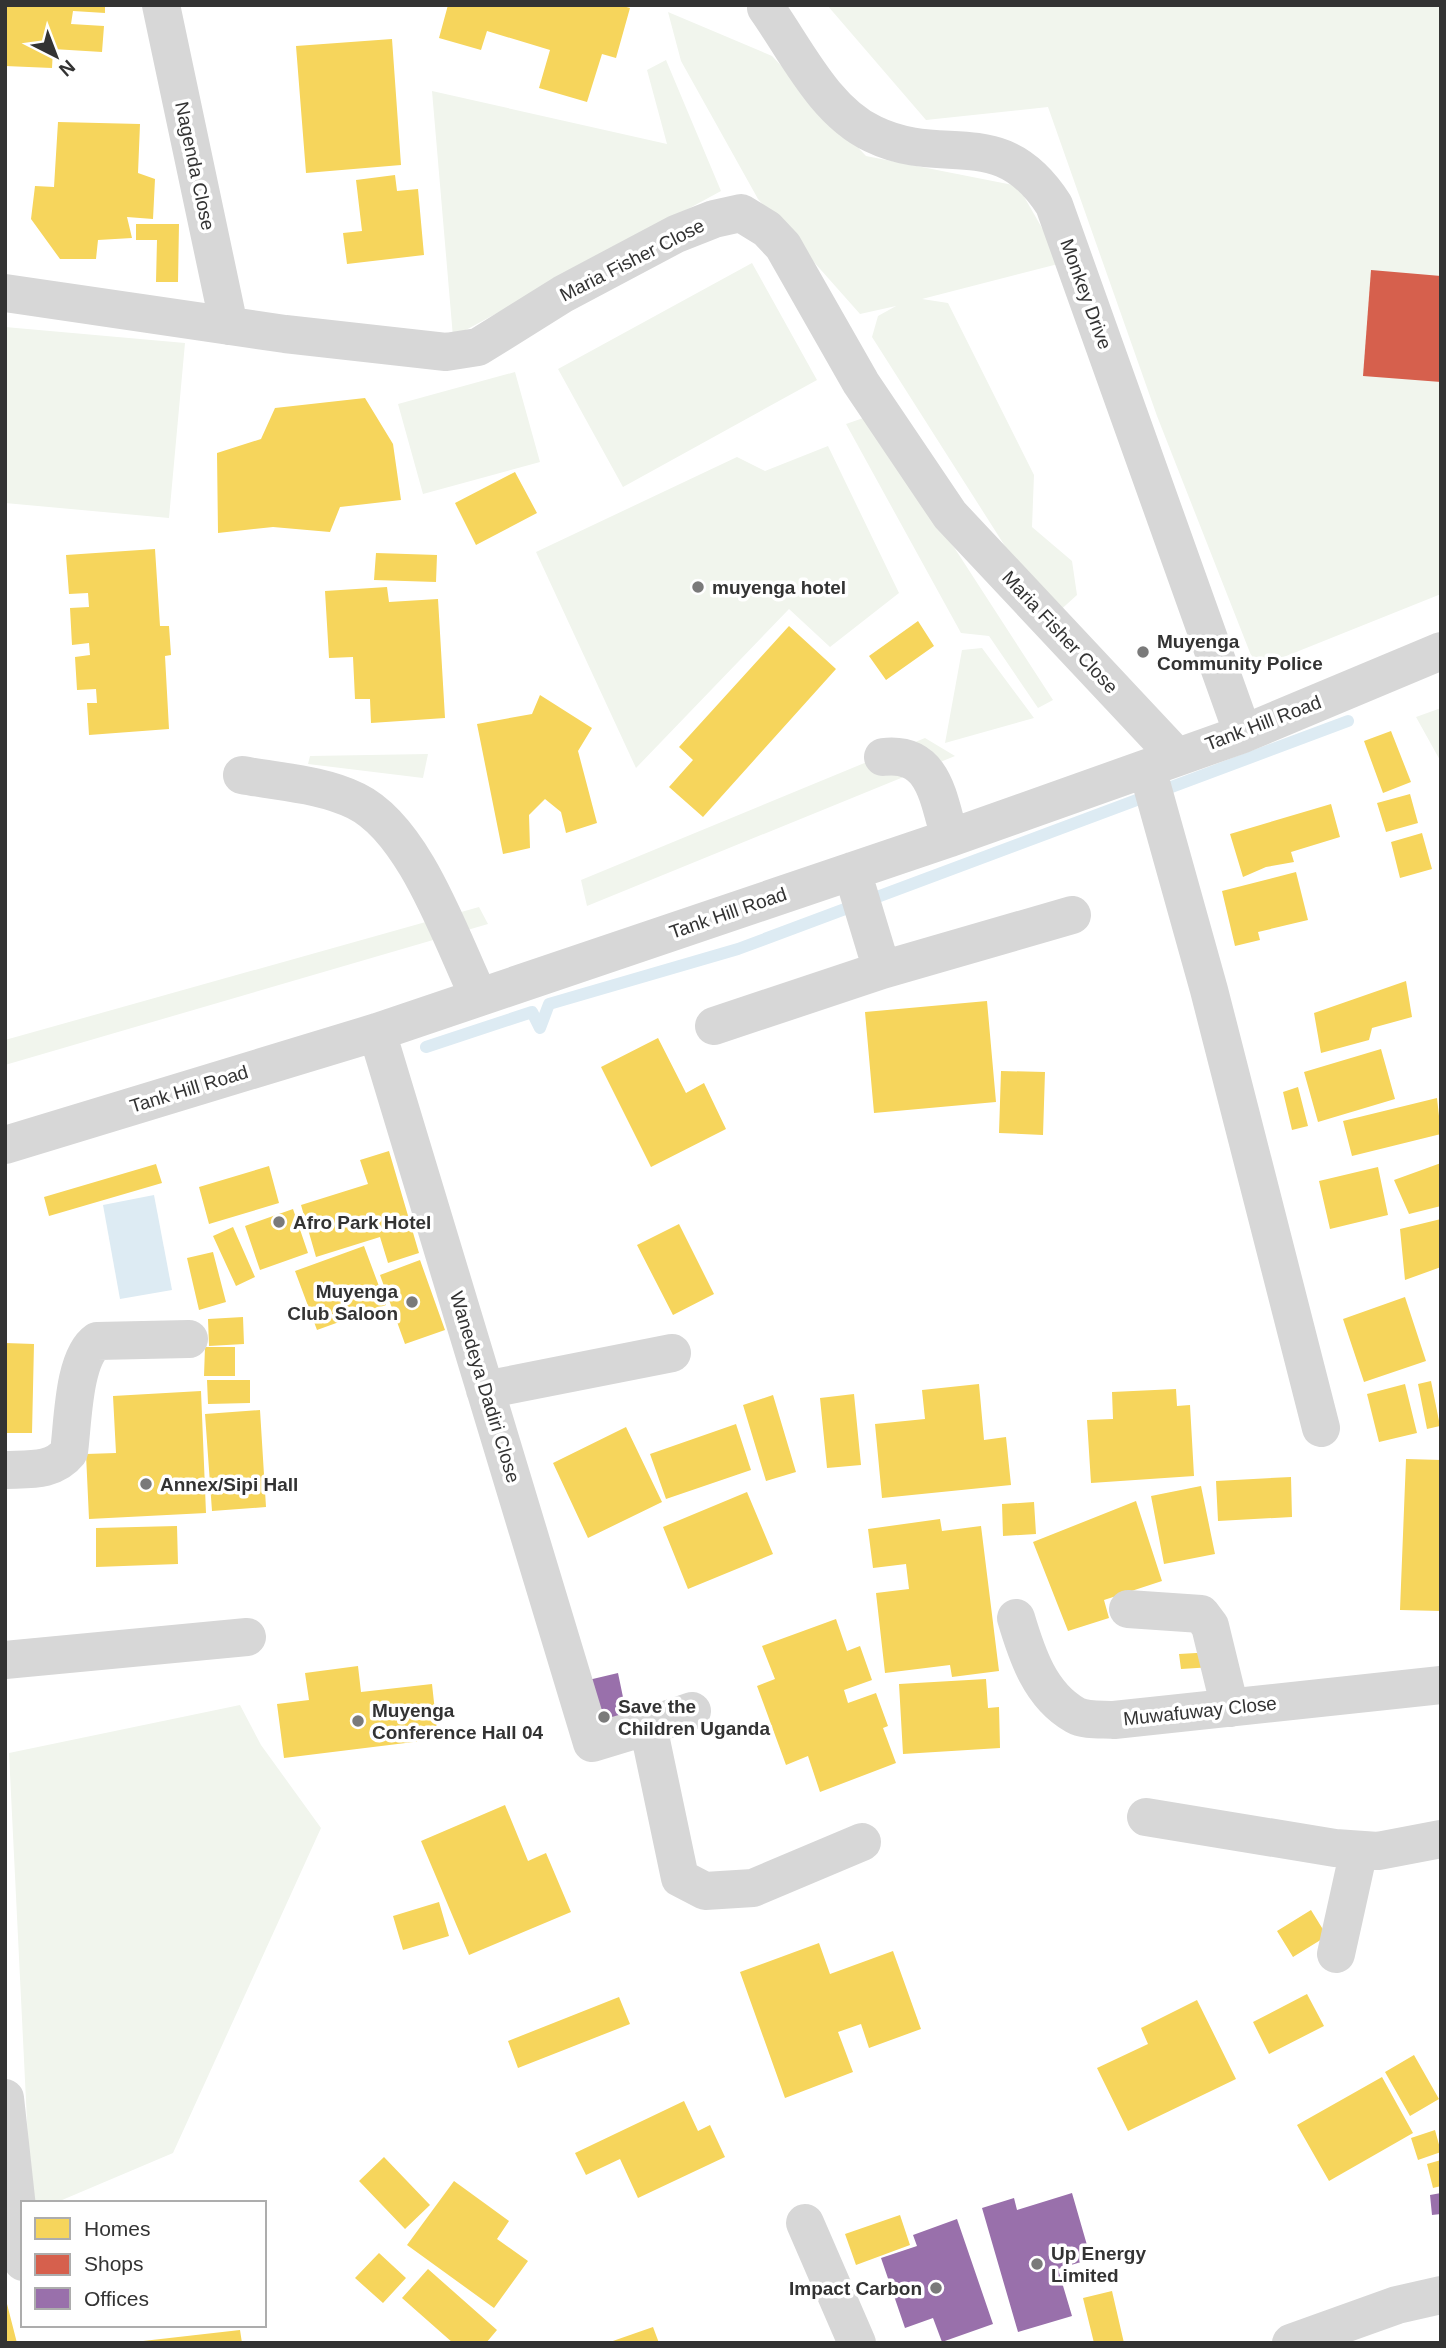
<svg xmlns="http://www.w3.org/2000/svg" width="1446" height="2348" font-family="Helvetica,sans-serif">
<rect width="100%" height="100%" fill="#fff"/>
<path fill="#f1f5ed" d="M827,5H1441V594L1256,668L1157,416L1048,107L926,120Z
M668,12L772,56L866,156L1018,186L1062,263L922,299L948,303L1034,475L1032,527L1072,561L1077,595L1056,614L1017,565L872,337L878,316L896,306L860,314L758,199L681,61Z
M666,60L721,191L453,337L432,91L667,144L647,70Z
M752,263L817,380L623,487L558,369Z
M5,327L185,343L169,518L5,503Z
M515,372L540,462L423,494L398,404Z
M869,416L1053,700L1038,708L989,636L961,633L846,424Z
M828,446L899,593L830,647L789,609L636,768L536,552L737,457L765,471Z
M982,648L1034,718L945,743L962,650Z
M1441,708V762L1416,717Z
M925,738L955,756L587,906L581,880Z
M428,754L423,778L308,764L310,756Z
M479,907L488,924L5,1065V1040Z
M240,1705L261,1745L321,1828L173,2153L55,2203H31L9,1753Z"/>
<path fill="#ddebf3" d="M154,1195L172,1290L120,1299L103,1205Z"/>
<path fill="#f6d55c" d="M5,5H105V13L73,11L71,24L104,26L102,52L53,49L52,68L5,66Z
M448,5H619L630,8L616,58L602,54L587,102L539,88L550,50L487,31L481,50L439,38Z
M392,39L401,165L306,173L296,46Z
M58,122L140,124L138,173L155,179L153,219L127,217L132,238L98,240L96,259H60L31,219L35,186L54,187Z
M395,175L397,191L418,189L424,255L347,264L343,233L362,231L356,180Z
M136,224H179L178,282H156L157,240H136Z
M365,398L393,444L401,500L340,507L330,532L273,527L218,533L217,453L261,439L275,408Z
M515,472L537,513L476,545L455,503Z
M155,549L160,626H169L171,655L165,656L169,729L89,735L87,703H97L96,689L77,690L75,657L90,655L89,643L72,645L70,608L89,607L88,593L69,594L66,555Z
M376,553L437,555L436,582L374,580Z
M387,587L389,602L438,599L445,718L371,723L370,699H355L353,657L329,658L325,591Z
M918,621L934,646L886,680L869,656Z
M789,626L836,669L703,817L669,787L693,760L679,747Z
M540,695L592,728L578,751L597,823L566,833L561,812L545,799L529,815L530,848L503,854L477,724L532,714Z
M1391,731L1411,782L1383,793L1364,741Z
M1410,794L1418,823L1386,832L1377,803Z
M1331,804L1340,837L1291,852L1294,862L1266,867L1243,877L1230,834Z
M1422,833L1432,869L1400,878L1391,842Z
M1296,872L1308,920L1258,932L1260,940L1235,946L1222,891Z
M1406,981L1412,1017L1372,1028L1369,1040L1321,1053L1314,1013Z
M987,1001L996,1102L874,1113L865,1012Z
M658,1038L686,1093L704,1083L726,1129L651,1167L601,1067Z
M1381,1049L1395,1099L1318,1122L1304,1072Z
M1001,1071L1045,1072L1043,1135L999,1133Z
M1298,1087L1308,1126L1292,1130L1283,1092Z
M1437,1098L1441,1134L1352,1156L1343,1121Z
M389,1151L419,1253L388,1263L380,1237L316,1257L301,1205L368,1184L360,1160Z
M1441,1163V1206L1409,1214L1394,1180Z
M156,1164L162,1183L49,1216L44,1197Z
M269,1166L279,1203L209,1224L199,1187Z
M1378,1167L1388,1215L1330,1229L1319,1181Z
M293,1209L308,1253L260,1270L245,1226Z
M1441,1219V1267L1405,1280L1400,1229Z
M679,1224L714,1294L673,1315L637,1245Z
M233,1227L255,1277L236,1286L213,1236Z
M364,1246L386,1305L317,1330L295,1271Z
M213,1252L226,1302L199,1310L187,1258Z
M420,1260L445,1330L405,1344L380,1275Z
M1405,1297L1426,1361L1364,1382L1343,1319Z
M243,1317L244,1344L209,1346L208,1319Z
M5,1343L34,1344L32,1433H5Z
M205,1347H235V1376H204Z
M207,1380H250V1403L208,1404Z
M1431,1381L1440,1426L1427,1429L1418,1384Z
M979,1384L984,1440L1006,1437L1011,1485L882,1498L875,1424L925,1419L922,1390Z
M1405,1384L1417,1433L1379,1442L1367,1394Z
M1176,1389L1177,1406L1190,1405L1194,1476L1091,1483L1087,1420L1113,1419L1112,1392Z
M201,1391L206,1513L89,1519L86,1454L116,1453L113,1396Z
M854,1394L861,1465L827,1468L820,1398Z
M773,1395L796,1472L766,1481L743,1405Z
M260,1410L266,1507L212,1511L205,1414Z
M736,1424L751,1470L666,1499L650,1454Z
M626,1427L662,1502L588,1538L553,1463Z
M1406,1459L1441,1460V1611L1400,1610Z
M1291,1477L1292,1517L1218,1521L1216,1481Z
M1201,1486L1215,1554L1164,1564L1151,1496Z
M747,1492L773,1554L688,1589L663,1527Z
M1136,1501L1162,1581L1104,1600L1109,1618L1068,1631L1033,1542Z
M1034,1502L1036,1534L1003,1536L1002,1504Z
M940,1519L942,1531L981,1526L999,1671L952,1677L950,1665L885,1673L876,1593L909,1589L906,1564L873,1568L868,1529Z
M177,1526L178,1564L96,1567V1528Z
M836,1619L847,1651L860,1646L872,1680L844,1690L848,1703L876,1693L888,1726L883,1728L896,1763L820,1792L808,1756L786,1765L757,1686L775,1679L762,1646Z
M1213,1652V1667L1181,1669L1179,1654Z
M358,1666L361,1692L432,1684L438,1739L284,1758L277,1704L309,1700L305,1673Z
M986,1679L988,1708L999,1707L1000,1748L903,1754L899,1684Z
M505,1805L528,1861L546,1853L571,1912L469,1955L421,1841Z
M439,1902L449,1936L403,1950L393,1916Z
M1311,1910L1327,1936L1293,1957L1277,1931Z
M819,1943L830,1974L893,1951L921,2029L869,2048L861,2024L838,2032L853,2072L785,2098L740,1972Z
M1307,1994L1324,2026L1269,2054L1253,2022Z
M619,1997L630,2024L518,2068L508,2041Z
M1197,2000L1236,2079L1128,2131L1097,2068L1148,2044L1141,2028Z
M1414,2055L1439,2099L1410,2116L1385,2072Z
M1382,2077L1413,2133L1329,2181L1297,2125Z
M684,2101L698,2131L710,2125L725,2157L638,2198L620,2159L586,2175L575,2153Z
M1435,2130L1441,2152L1418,2160L1411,2138Z
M384,2157L430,2205L405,2229L359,2181Z
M1441,2160V2186L1433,2188L1427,2164Z
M454,2181L509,2221L497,2239L528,2261L494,2308L407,2245Z
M900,2215L910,2245L856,2265L845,2234Z
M379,2253L406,2278L383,2303L355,2278Z
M428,2269L497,2330L486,2343H453L402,2298Z
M1112,2291L1124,2343H1094L1083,2298Z
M6,2300L17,2343H5Z
M653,2327L659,2343H610V2342Z
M240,2330L242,2343H143V2341Z"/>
<path fill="#d6604d" d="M1371,270L1441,276V382L1363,376Z"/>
<path fill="#9970ab" d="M618,1673L630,1731L592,1738L580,1682Z
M1072,2193L1091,2259L1058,2269L1072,2316L1018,2332L982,2208L1014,2198L1017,2210Z
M1441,2193V2214L1432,2215L1430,2195Z
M957,2219L993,2324L942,2342L933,2318L905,2328L881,2258L917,2246L913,2235Z"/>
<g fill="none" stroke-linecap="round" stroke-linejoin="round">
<path stroke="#ddebf3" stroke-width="12" d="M426,1047L532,1012L540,1028L549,1004L738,949L1348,721"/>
<path stroke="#d7d7d7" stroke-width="38" d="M161,5L229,326
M766,8C796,50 824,111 873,134C945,169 1000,121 1054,205L1243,734
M5,293L285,334L446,352L478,347L563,294L676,234L714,219L741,213L767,229L783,246L861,383L950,515L1176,756
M883,757C935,751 938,799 950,838
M1147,768L1209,990L1321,1428
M242,775C279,782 322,784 356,801C415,830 451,939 479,997
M852,871L882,970
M714,1026L882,970L1072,915
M377,1032L592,1743L648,1726
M5,1145L377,1032L950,838L1243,734L1441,651
M485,1390L672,1353
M5,1470C30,1469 53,1472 69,1452C73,1423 73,1358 97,1341L189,1339
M1128,1609L1201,1614L1210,1626L1230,1708
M1016,1618C1027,1655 1040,1695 1075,1715C1085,1721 1103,1719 1114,1720L1441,1685
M5,1660L247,1637
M692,1711L648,1726L680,1878L705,1891L753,1888L862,1842
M1146,1817L1335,1848L1378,1851L1441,1839
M1336,1954L1359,1850
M5,2098L23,2262
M805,2223L857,2343
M1291,2343L1397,2305L1441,2295"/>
</g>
<g fill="#7a7a7a" stroke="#fff" stroke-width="2.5">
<circle cx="698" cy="587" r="7"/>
<circle cx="1143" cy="652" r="7"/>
<circle cx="279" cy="1222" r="7"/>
<circle cx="412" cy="1302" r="7"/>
<circle cx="146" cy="1484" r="7"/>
<circle cx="604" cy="1717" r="7"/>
<circle cx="358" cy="1721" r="7"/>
<circle cx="1037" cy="2264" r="7"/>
<circle cx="936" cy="2288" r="7"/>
</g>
<g text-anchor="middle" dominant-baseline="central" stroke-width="7" stroke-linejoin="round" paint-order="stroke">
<g font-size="19" fill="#333" stroke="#fff">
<text transform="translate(195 166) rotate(78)">Nagenda Close</text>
<text transform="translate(632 260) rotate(-27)">Maria Fisher Close</text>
<text transform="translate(1086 294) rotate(70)">Monkey Drive</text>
<text transform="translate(1060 632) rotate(47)">Maria Fisher Close</text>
<text transform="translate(1263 723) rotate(-21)">Tank Hill Road</text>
<text transform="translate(728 913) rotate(-19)">Tank Hill Road</text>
<text transform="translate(189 1089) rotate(-17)">Tank Hill Road</text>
<text transform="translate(485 1387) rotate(73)">Wanedeya Dadiri Close</text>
<text transform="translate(1200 1711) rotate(-6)">Muwafuway Close</text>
</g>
<g font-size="19" font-weight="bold" fill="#333" stroke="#fff" text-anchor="start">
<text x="712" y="587">muyenga hotel</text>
<text x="1157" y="641">Muyenga<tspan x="1157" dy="22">Community Police</tspan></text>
<text x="293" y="1222">Afro Park Hotel</text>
<text x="398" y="1291" text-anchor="end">Muyenga<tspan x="398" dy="22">Club Saloon</tspan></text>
<text x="160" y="1484">Annex/Sipi Hall</text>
<text x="618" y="1706">Save the<tspan x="618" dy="22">Children Uganda</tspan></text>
<text x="372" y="1710">Muyenga<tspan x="372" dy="22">Conference Hall 04</tspan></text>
<text x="1051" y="2253">Up Energy<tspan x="1051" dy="22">Limited</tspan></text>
<text x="922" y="2288" text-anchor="end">Impact Carbon</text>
</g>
</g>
<rect width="1446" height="2348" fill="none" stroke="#333333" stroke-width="14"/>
<rect x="21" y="2201" width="245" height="126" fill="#ffffff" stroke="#adadad" stroke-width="2"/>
<rect x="35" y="2218" width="35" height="21" fill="#f6d55c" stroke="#adadad" stroke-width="2"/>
<text x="84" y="2236" font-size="21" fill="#333333">Homes</text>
<rect x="35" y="2254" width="35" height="21" fill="#d6604d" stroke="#adadad" stroke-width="2"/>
<text x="84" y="2271" font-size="21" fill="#333333">Shops</text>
<rect x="35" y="2288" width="35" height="21" fill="#9970ab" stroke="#adadad" stroke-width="2"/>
<text x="84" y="2306" font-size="21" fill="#333333">Offices</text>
<g transform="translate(56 56) rotate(138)" stroke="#ffffff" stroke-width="5" paint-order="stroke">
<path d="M0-5L12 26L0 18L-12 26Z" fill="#333333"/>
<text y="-10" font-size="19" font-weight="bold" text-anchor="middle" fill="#333333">N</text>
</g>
</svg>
